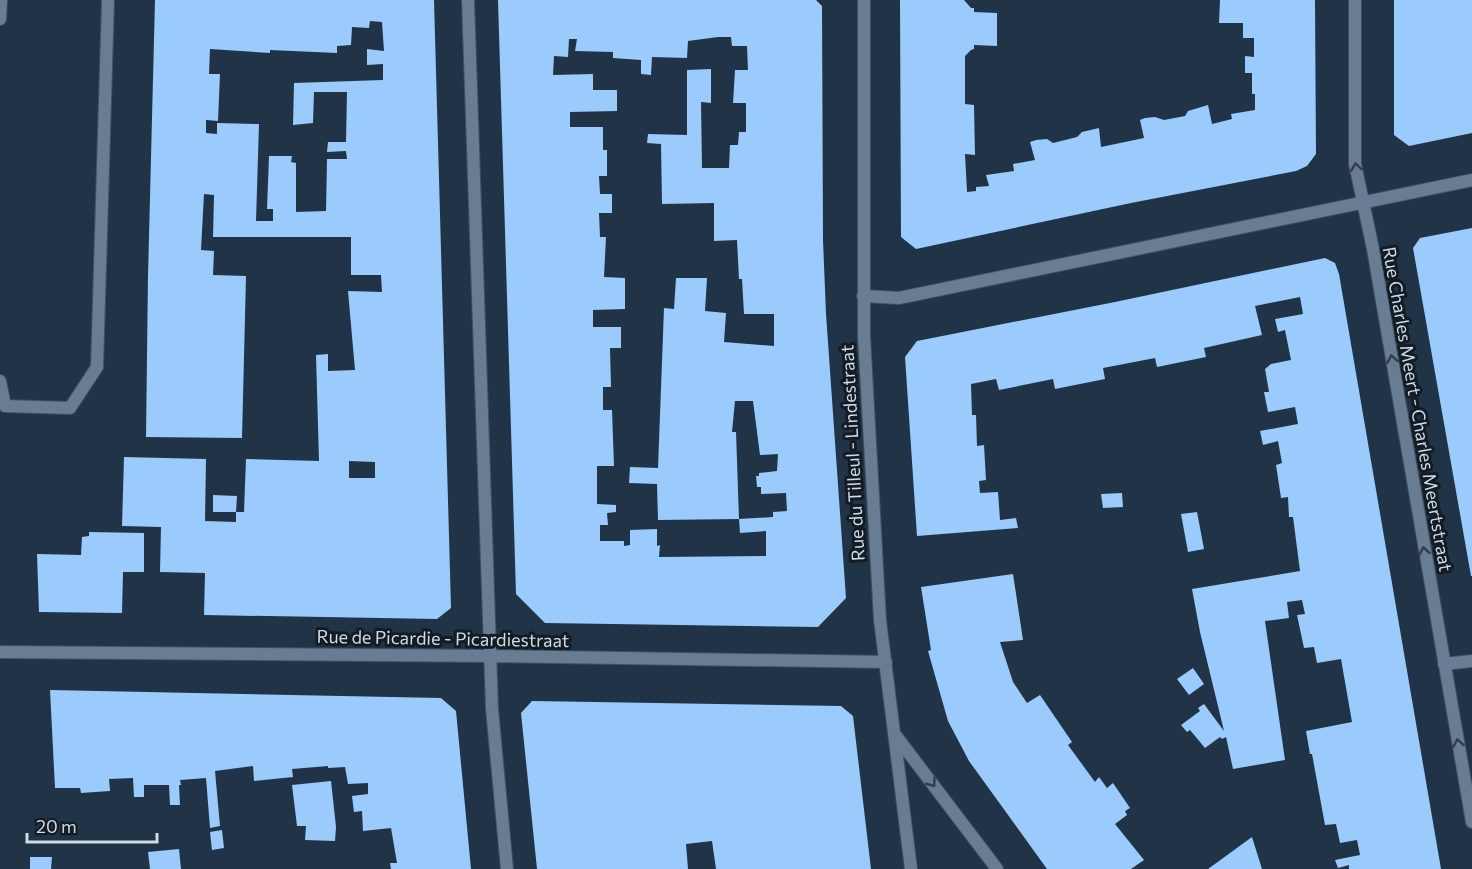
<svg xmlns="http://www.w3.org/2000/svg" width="1472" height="869" font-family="Commissioner,sans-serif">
<rect width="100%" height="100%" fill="#213447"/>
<path fill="#9acbfc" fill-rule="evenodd" d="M155,0H434L451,608L437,619L204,615L205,573L160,572L161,527L122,526L124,457L206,459L205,521L236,522V512H244L246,459L319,461L316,355L328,354V371L355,370L348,291L382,292L381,275H351V237H213L214,195L204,194L201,250L214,251L213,275L246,276L242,438L146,437L148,276ZM370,21L382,22L384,51L367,49V65L383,64V80L294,83L293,125L313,123L314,92H347L346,142H328L327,152L346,151L347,159H327L326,211L296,212V163L291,162L292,156H269L267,209H273V221H256L259,124L217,123V134L206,133V120L218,121L220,74H209L210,49L270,53V50L337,53V46L351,45L352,27L369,28ZM349,461L375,462V478H349Z
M498,0H816L822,6L823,240L826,314L846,598L818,627L545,623L516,594ZM718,37H731L732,46H747L748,70H735L733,103H746V132H739L738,145H730L729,168H702L701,102L711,103V69L687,70V135L648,134L647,143L661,144L662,204L714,203V241L737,240L739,279H742L744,314H774V346L724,342L726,313L705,311L707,278H676L674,309L664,308L658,468L630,467L629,483L657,484L658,520L739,519L736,432H732L735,401H753L760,455L778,454L777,471L759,473V476H756L757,487H761V494L786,493L787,511L773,512V517L739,519L740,533L766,531V556L659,557L660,545L657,546V529L630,530V545L624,546V541H600V525H608L607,513L616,512V505L597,504V466H614L612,410H603V387H611L610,348H621V327H593V310L625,309V278L604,277L606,237H600L599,213H612V194H600L599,176H607V150H603V127H570V112L617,111V90H593V74L553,75L554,56L568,57L569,39H577L575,51L613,52V58L641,60V74L651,75L652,57L687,58L688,41Z
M900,0H964L971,8H974V12L997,13V46L974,45V49L971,50L965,56V104L974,105L975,155L965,154L967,192L976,191V187L989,186L986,175L1014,171L1013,164L1035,160L1030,142L1036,140L1047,139L1053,143L1077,137L1082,132L1099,128L1101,147L1144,138L1140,120L1145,118L1155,117L1164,120L1185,116L1188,111L1208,105L1212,124L1232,119L1231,114L1255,110V94H1252V73H1245V56L1254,57V38H1243V23H1219L1220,0H1315L1316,154L1307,166L1296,171L1131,203L916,249L901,237Z
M1394,0H1472V133L1409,146L1394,135Z
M1472,228V576H1471L1413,248L1420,238Z
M1325,258L1335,263L1339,274L1441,869H1349V865L1338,868L1335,860L1360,855L1357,840L1340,843L1336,824L1325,825L1312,754H1310L1306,731L1352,722L1341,659L1317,663L1314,647L1304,648L1297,615L1305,614L1302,600L1287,602L1289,618L1265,621L1285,760L1233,769L1226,737L1222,739L1220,737L1205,748L1190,730L1187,732L1181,725L1200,711L1198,708L1204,704L1224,731L1200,632L1192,589L1300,571L1293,517H1289L1288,497L1281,498L1276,465L1282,463L1278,441L1263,445L1260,431L1298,424L1295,407L1268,412L1264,392H1269L1265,369L1271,364L1291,360L1285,330L1278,332L1275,319L1303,314L1300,297L1255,306L1262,335L1204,348L1206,357L1157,367L1155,358L1103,368L1105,379L1055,389L1053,379L999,390L996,379L971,384L972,415H976L977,446L984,445L986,480L979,481L980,493L998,492L1000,520L1016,518L1018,528L917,536L905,357L917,341L1115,302Z
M1122,493L1123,507L1103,508L1101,494Z
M213,495L237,496L236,512H213Z
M1197,512L1204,549L1188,552L1181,514Z
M89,532L144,533V572H123L122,613L39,612L37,554L81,555L82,537L89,536Z
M1013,574L1023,640L1000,642L1013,682L1027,703L1040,695L1072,742L1068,745L1095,782L1099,777L1107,788L1113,783L1130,808L1125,811L1127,815L1115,824L1144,860L1131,869H1047L969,761L948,721L928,651L931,650L921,587Z
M1193,668L1204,684L1189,695L1177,679Z
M50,690L441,698L456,711L471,869H391L390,863H397L391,828L363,831L362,811L354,812L352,796L368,794V783L348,784L345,767L328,768V766L292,769L293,777L254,781L253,766L215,771L220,826L210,828L206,778L180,780L181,785H179L180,805H170L169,785H144V797H134L133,778L109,779L110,791L81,793L80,788H55Z
M532,701L841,706L853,716L871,869H716L712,841L686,844L688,869H537L521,713Z
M331,781L336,827L335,841L305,840L306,826H297L292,785Z
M222,830L224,848L212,850L210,832Z
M1252,837L1262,869H1208Z
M179,849L181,869H150L148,852Z
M30,857H52L51,869H30Z"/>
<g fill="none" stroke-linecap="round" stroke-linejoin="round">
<defs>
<path id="minor" d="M468,0L492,709L507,869
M1355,0V164L1373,249L1472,822
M0,19L1,0
M863,296L899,298L1472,180
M0,381L5,406L70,408L97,367L108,0
M0,652L491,656L886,662
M1444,664L1472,661
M896,736L997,869"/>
<path id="tertiary" d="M864,0V336L880,620L911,869"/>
</defs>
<use href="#minor" stroke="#405161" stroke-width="14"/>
<use href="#tertiary" stroke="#405161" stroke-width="14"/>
<use href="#minor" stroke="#687d93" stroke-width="12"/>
<use href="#tertiary" stroke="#687d93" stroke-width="12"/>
</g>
<defs><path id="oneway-chevron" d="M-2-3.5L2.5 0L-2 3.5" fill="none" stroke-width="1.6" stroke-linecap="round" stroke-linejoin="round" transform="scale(1.5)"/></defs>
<g stroke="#313d4b">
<use href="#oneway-chevron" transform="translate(1356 167) rotate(-98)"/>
<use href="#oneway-chevron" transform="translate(1392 359) rotate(-100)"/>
<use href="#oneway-chevron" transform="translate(1424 551) rotate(-100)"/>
<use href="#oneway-chevron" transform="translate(1458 743) rotate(-100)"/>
<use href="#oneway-chevron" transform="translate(932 783) rotate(53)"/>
</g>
<g text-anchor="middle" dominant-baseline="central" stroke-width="6" stroke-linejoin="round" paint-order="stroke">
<g font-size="18" fill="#cfdbe7" stroke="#131b24">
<text transform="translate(1418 409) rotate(80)">Rue Charles Meert - Charles Meertstraat</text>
<text transform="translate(852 453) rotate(-93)">Rue du Tilleul - Lindestraat</text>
<text transform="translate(443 638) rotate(1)">Rue de Picardie - Picardiestraat</text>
</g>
</g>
<path d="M27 833v9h130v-9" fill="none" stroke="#cfdbe7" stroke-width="3"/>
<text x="36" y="833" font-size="18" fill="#cfdbe7" stroke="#131b24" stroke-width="4.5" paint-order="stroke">20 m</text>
</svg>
